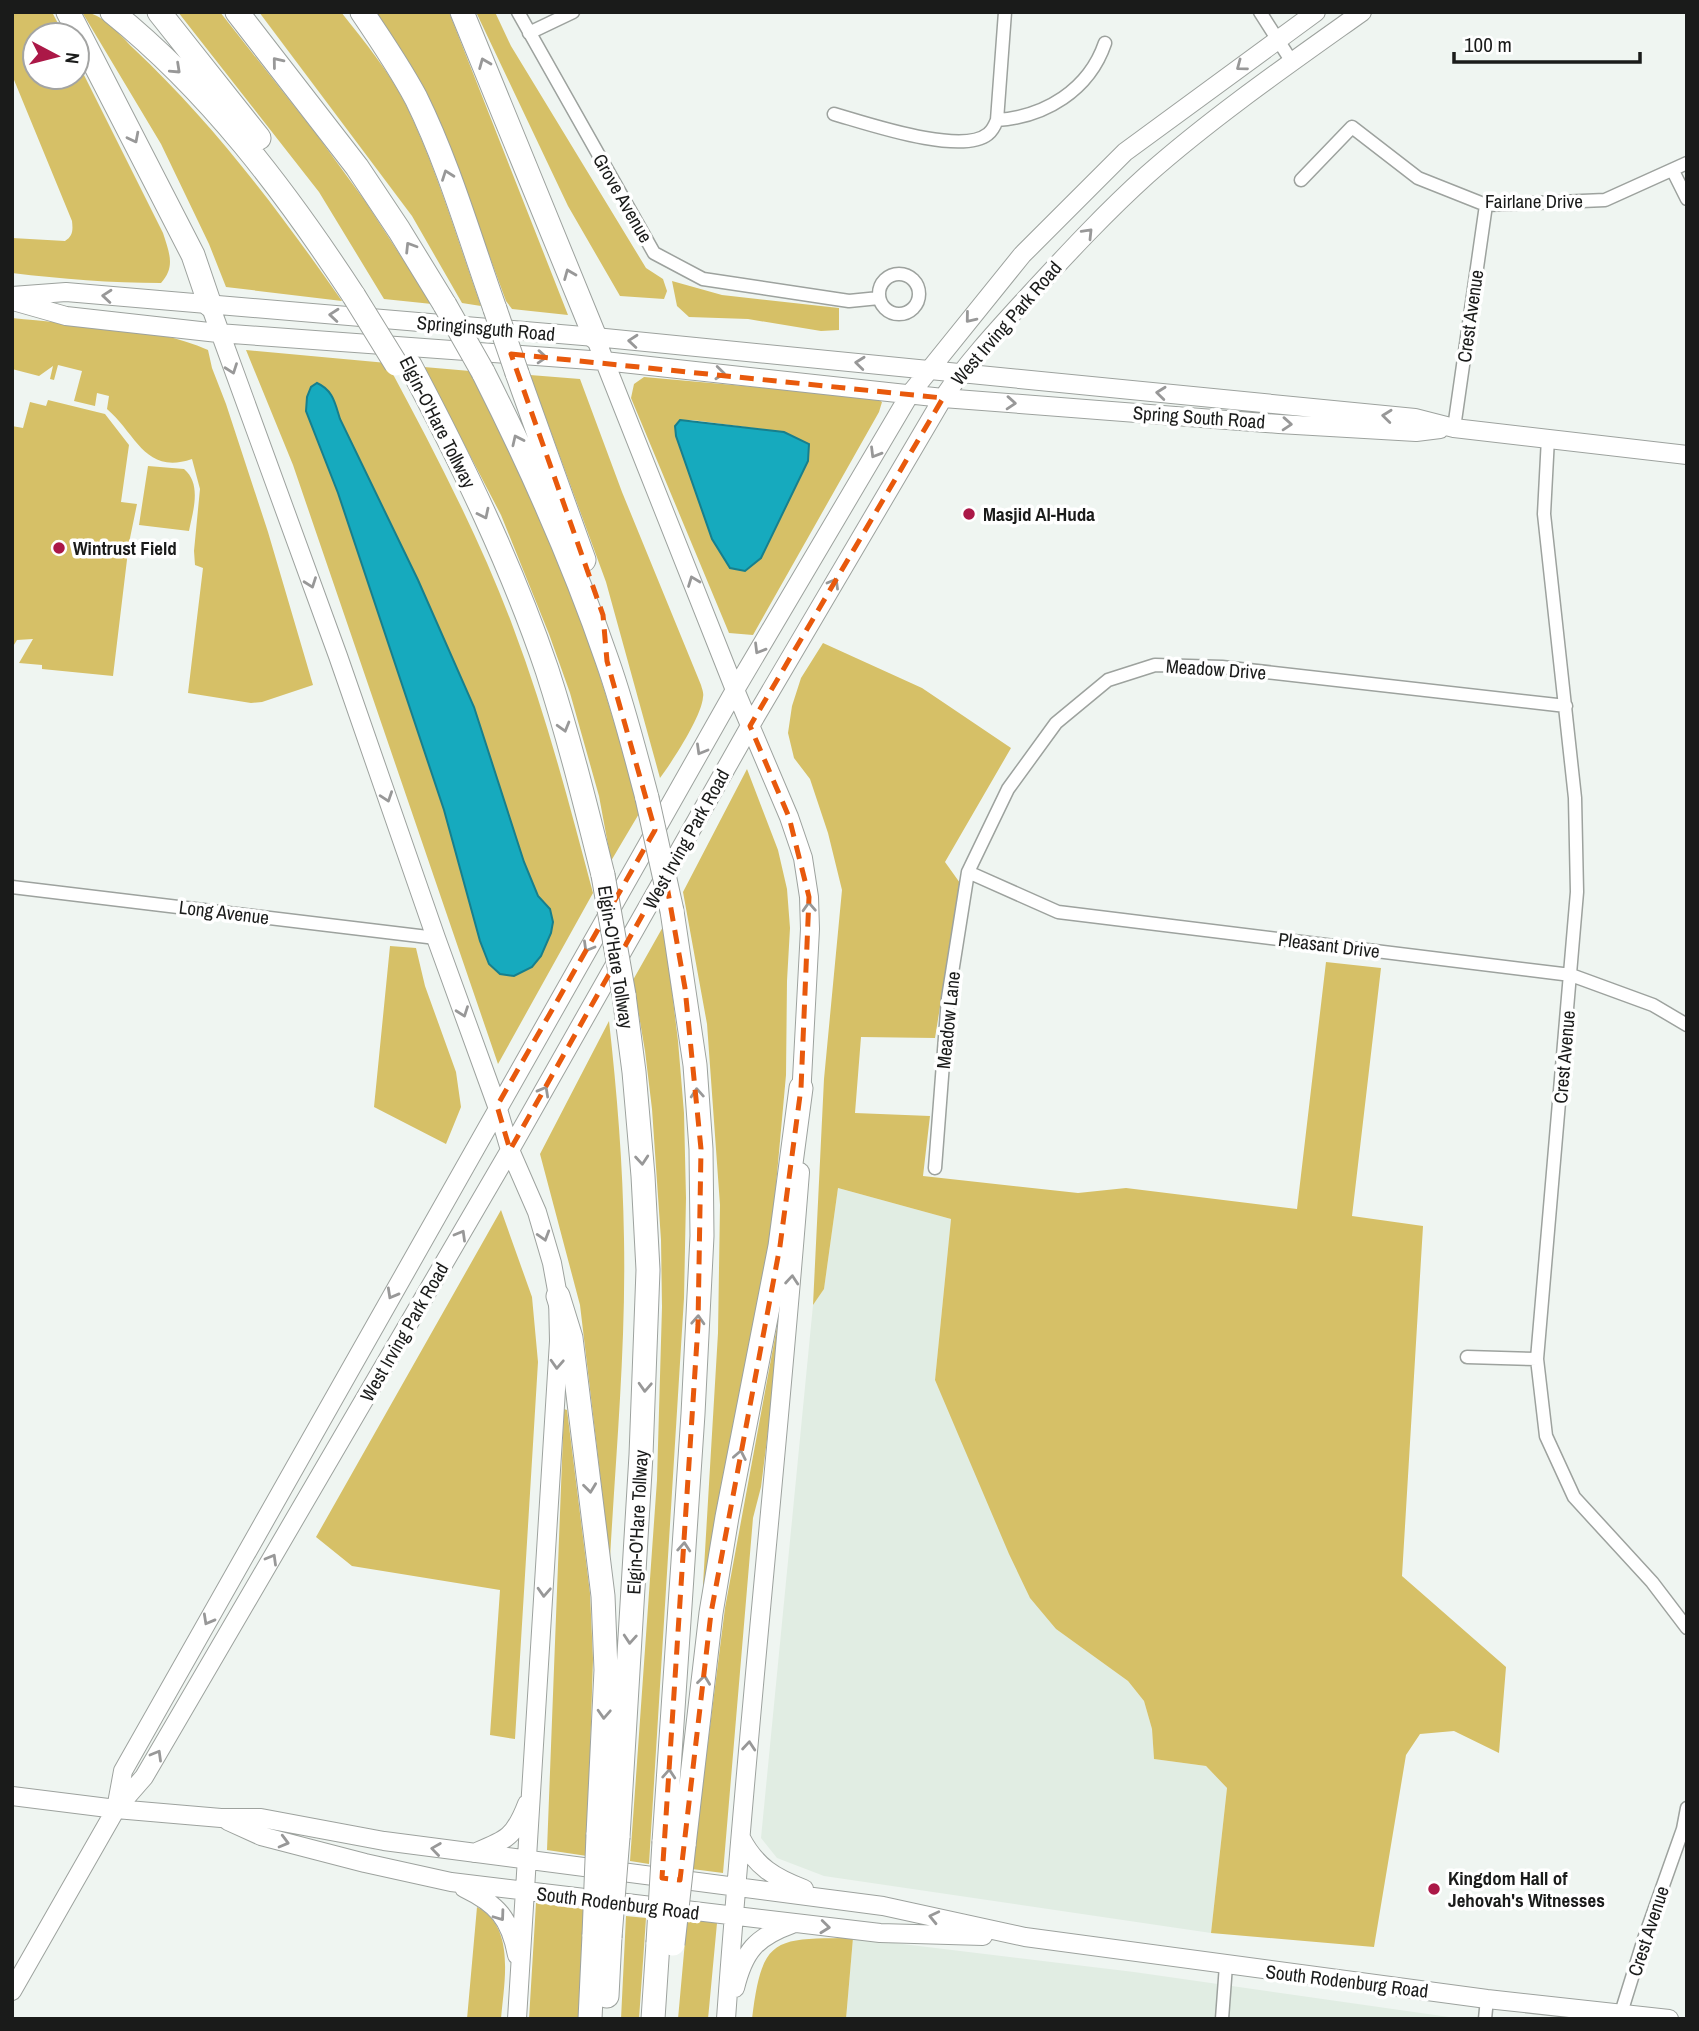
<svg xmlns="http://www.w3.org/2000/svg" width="1699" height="2031" font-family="'Archivo Narrow',sans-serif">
<rect width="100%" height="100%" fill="#eff5f1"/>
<path fill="#e1ede3" d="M838,1188L951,1219L935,1380L1056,1629L1128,1681L1144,1701L1152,1729L1154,1759L1206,1766L1227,1788L1211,1933L824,1876L777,1858L761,1838L813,1305L824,1289Z
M853,1938L1134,1972L1463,2019H846Z"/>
<path fill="#d6c067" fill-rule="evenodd" d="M12,12H52L64,35H35V77H77V61L163,233C169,252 176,267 161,283C111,283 62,279 12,273V238L65,241C73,236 73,230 72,221L12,75Z
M82,12C102,12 120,35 133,48C214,124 279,211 342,301L226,287L209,244L161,144Z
M178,12H220L317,135L365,201L432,304L384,299L319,192Z
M259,12H341C364,41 389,71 406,105C437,169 457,239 481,306L462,303L412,216Z
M375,12H449L568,315L512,309L506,301L444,132L410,64Z
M476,12H495L511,46L646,268L663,279L667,291L664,299L620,296L568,206Z
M672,281L722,295L839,308V330L821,331L748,319L689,317L677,306Z
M12,318C74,325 152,325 208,350L212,368L226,404L268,532L313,685L262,702L251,703L188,693L203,568L195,565L194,551L200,489L192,459C145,475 137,435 107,409L109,396L97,393L95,406L74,401L82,371L58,365L54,380L50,379L53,366L39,376L12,369Z
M246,350L387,363C433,449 479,536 513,627C546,714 569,803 593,893L498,1064L293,465ZM332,395L340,419L418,580L474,707L524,862L538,896L550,909L553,922L551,933L541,956L480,941L444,810L338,493L306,411L307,397Z
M424,367L470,371C502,436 536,501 562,569C593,648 617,730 640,812L611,861L599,796L570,693L549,634L501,515Z
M530,375L580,379L622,492L701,685C702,689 704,693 703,697C702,716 672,762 660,778L606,582Z
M644,377L876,398L882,402L879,412L753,635L729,633L631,398L634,384ZM692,420L784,432L809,444L730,568L712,539L680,447V421Z
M48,400L105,414L129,445L121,502L137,504L129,543L113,676L42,669V665L19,663L33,639L17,640L12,648V426L23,428L30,402L46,406Z
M148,466L184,469C202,484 193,511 189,531L139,525Z
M823,643L922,688L1011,748L945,862L960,883L935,1038L861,1037L855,1113L930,1116L923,1176L1078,1193L1126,1188L1297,1209L1326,962L1381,968L1352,1216L1423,1226L1402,1576L1506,1667L1499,1753L1454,1731L1420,1734L1406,1755L1374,1947L1211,1933L1227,1788L1206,1766L1154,1759L1152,1729L1144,1701L1128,1681L1056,1629L1030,1598L1009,1554L935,1380L951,1219L838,1188L824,1289L813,1305L824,1079L842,890L828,833L810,779L794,758L788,733L792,706L801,678Z
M747,769L778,850L787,889L790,928L787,981L786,1075L770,1251L706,1585H703L718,1333L720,1205L707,1024L683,892Z
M664,925L678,1041L684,1113L686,1198L684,1298L649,1864L630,1861L657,1480L662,1307L661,1240L652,1109L645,1051L633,980Z
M390,946L416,948L425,986L456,1072L461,1107L446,1144L374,1107Z
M609,1021C617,1093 623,1165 624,1239C626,1345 616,1452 610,1558L580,1305L540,1154Z
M501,1210L532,1297L538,1362L515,1739L490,1735L500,1590L352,1566L316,1537Z
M781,1305H784L761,1487L753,1518L723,1873L692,1869L725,1608Z
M564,1409L567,1410L590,1593L593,1659L587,1856L547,1850Z
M536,1903L585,1909L578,2019H529Z
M477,1907C516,1927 504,1982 501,2019H467Z
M626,1916L646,1918L639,2019H621Z
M687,1919L717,1923L708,2019H678Z
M853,1938L846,2019H752C762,1935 775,1939 853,1938Z"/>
<path fill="#16aabe" stroke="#177f8d" stroke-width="2" d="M317,383C333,390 335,403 340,419L418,580L474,707L524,862L538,896L550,909L553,922L551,933L541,956L532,967L514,976L500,974L489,964L480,941L444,810L338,493L306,411L307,397L311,387Z
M680,420L784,432L809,444L808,461L761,558L745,571L730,568L712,539L676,436L675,426Z"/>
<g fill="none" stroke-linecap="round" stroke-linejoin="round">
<defs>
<path id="street" d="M518,12L654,253L703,279L849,301L879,298
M1260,12L1292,62
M529,33L573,12
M834,114C866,123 961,156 988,134C992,131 995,125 997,120L1005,12
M997,120C1045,117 1089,90 1105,43
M1673,171L1687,199
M1301,180L1352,127L1418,178L1486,205L1605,200L1687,163
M879 294a20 20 0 1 1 40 0a20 20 0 1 1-40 0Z
M1454,428L1486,205
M1548,438L1544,514L1575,798L1577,892L1537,1359L1546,1436L1574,1497L1652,1582L1687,1628
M968,872L1058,912L1571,975L1653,1005L1687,1025
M12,887L436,938
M935,1168L948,998L968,872L1008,789L1056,723L1108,680L1155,665L1222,667L1566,706
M1467,1357L1537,1359
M1621,2013L1644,1939L1683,1829L1687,1808
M1222,2019L1226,1965
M1485,2019L1487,1999"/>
<path id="secondary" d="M12,296L66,292L595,337L1415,418L1454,428L1687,455
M13,301L66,316L218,333L604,361L943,398L1279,424L1416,432L1440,429
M210,305L338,656L436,938L497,1106L510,1150L537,1212L552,1263L558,1296L559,1341L517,2019
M595,337L735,690L789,817L803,858L809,897L810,929L801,1098
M12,1796L116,1809L221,1818H261L384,1841L883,1906L1025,1937L1487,1999L1669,2019
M116,1809L123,1771L735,690L910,394L1022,255L1125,152L1316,12
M228,1821L261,1836L365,1863L451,1882L880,1933L983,1936
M741,1838C756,1867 775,1878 804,1889
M474,1853C506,1840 514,1838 527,1804
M464,1888C497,1904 510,1918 517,1955
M735,1988C744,1951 756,1937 792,1924
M12,1991L116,1809L144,1777L189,1700L510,1150L750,726L943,398C969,360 1001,326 1032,292C1069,252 1106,212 1147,175C1214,116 1289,64 1362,12
M726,2019C746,1736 778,1454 800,1172"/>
<path id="highway" d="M68,12L193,255L210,305
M112,12C210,91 286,192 354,296
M159,12L259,138
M237,12L357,167L399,230L445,305
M362,12C381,40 400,68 416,98C449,165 470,239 495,309
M462,12L595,337
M410,365C462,463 511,564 547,670C569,738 586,807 603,875
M483,372C530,465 573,561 607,660C623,705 635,752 647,798
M517,373L584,560
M558,1296L571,1338L603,1596L606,1670L598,1835
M618,1837L641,1455L648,1270L643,1176L634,1072L624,995
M664,1842L693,1414L702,1236L701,1149L695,1065L672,911
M684,1845L711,1613L727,1517L780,1246L801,1088
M607,1996L610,1937
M590,2019L594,1935
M653,2019L658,1943"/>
</defs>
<use href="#street" stroke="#9da29e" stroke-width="15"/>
<use href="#secondary" stroke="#9da29e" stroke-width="20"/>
<use href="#highway" stroke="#9da29e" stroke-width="25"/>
<use href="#street" stroke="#fff" stroke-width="12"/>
<use href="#secondary" stroke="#fff" stroke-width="18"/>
<use href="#highway" stroke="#fff" stroke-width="23"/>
<defs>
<path id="highway-bridge" d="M354,296L396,364
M445,305L483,372
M495,309L517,373
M647,798L672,911
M603,875L624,995
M594,1935L598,1835
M610,1937L618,1837
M658,1943L664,1842
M673,1944L684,1845"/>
</defs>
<use href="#highway-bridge" stroke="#9da29e" stroke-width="25" stroke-linecap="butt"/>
<use href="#highway-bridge" stroke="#fff" stroke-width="23"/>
</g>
<defs><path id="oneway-chevron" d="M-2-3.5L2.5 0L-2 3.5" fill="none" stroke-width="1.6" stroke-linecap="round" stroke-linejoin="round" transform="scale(1.75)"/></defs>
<g stroke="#989898">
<use href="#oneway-chevron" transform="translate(277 62) rotate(-129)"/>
<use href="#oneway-chevron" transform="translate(484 63) rotate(-112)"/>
<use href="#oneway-chevron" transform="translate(1241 66) rotate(143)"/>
<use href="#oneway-chevron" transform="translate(176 69) rotate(43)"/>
<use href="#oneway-chevron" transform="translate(134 138) rotate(63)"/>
<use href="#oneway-chevron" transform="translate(447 175) rotate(-110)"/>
<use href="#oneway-chevron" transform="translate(1088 233) rotate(-46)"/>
<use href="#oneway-chevron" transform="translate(410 247) rotate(-122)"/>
<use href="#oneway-chevron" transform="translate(569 274) rotate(-112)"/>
<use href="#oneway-chevron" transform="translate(107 296) rotate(-175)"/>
<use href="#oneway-chevron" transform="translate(334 315) rotate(-175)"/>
<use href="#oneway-chevron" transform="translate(970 318) rotate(129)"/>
<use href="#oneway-chevron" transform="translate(633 341) rotate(-175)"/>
<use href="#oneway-chevron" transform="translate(542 357) rotate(4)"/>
<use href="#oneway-chevron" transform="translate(860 363) rotate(-174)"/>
<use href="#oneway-chevron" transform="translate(232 369) rotate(70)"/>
<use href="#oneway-chevron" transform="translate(720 373) rotate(6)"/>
<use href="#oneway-chevron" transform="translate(1161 393) rotate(-174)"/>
<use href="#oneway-chevron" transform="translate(1011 403) rotate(4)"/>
<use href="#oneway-chevron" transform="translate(1387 416) rotate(-174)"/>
<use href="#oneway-chevron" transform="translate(1287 424) rotate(4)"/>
<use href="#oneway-chevron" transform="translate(517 440) rotate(-115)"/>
<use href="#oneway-chevron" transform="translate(875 453) rotate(121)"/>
<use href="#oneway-chevron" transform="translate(484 514) rotate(64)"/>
<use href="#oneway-chevron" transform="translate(693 581) rotate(-111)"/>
<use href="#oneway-chevron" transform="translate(311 583) rotate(70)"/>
<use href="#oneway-chevron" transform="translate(834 583) rotate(-60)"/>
<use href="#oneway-chevron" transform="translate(759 649) rotate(121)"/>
<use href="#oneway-chevron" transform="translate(564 727) rotate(74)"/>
<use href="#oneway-chevron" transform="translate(701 750) rotate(120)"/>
<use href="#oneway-chevron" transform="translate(387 797) rotate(71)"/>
<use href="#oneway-chevron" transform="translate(809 907) rotate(-93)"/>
<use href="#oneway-chevron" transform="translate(588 947) rotate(120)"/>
<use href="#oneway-chevron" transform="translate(463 1012) rotate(70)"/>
<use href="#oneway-chevron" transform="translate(544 1091) rotate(-61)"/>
<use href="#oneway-chevron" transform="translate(697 1093) rotate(-94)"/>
<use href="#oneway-chevron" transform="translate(642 1160) rotate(85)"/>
<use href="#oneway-chevron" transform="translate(461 1235) rotate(-60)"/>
<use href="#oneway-chevron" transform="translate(544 1236) rotate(73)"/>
<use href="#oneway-chevron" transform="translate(792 1280) rotate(-85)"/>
<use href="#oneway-chevron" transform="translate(392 1294) rotate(119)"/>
<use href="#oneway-chevron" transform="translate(698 1320) rotate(-87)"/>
<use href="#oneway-chevron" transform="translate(557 1364) rotate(93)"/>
<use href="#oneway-chevron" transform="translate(645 1387) rotate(93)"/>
<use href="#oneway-chevron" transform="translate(740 1455) rotate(-79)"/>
<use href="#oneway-chevron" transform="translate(590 1488) rotate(83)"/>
<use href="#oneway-chevron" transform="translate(684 1547) rotate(-86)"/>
<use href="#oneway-chevron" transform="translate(272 1559) rotate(-60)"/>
<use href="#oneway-chevron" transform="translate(544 1592) rotate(93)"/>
<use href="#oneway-chevron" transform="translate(208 1620) rotate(119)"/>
<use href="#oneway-chevron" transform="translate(630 1639) rotate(94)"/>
<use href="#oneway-chevron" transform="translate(704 1680) rotate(-83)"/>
<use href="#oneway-chevron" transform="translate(604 1714) rotate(93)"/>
<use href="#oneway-chevron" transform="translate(749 1746) rotate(-85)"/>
<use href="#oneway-chevron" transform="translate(157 1755) rotate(-60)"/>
<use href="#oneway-chevron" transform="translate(669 1774) rotate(-86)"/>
<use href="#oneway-chevron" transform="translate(284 1842) rotate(15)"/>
<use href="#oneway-chevron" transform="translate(436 1849) rotate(-172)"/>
<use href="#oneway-chevron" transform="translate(500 1916) rotate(54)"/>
<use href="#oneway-chevron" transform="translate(934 1917) rotate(-167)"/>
<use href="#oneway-chevron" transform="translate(825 1927) rotate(6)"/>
</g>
<path fill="none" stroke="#e8590c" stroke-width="5" stroke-dasharray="14 9" stroke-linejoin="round" d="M511,354L943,398L750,726L789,817L809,897L801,1088L780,1246L711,1613L680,1880L662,1878L698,1325L701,1149L685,988L665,875L510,1150L497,1106L655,830L607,661L603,615Z"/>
<g fill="#ab1847" stroke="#fff" stroke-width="2.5">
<circle cx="969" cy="514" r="7"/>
<circle cx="59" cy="548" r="7"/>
<circle cx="1434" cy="1889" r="7"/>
</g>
<g text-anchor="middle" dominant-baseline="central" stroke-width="7" stroke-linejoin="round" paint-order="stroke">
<g font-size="19" fill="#1a1b1a" stroke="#fff">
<text transform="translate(623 198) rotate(60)">Grove Avenue</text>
<text x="1534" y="201">Fairlane Drive</text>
<text transform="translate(1470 316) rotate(-82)">Crest Avenue</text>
<text transform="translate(1006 323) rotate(-49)">West Irving Park Road</text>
<text transform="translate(486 328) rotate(5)">Springinsguth Road</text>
<text transform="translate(1199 417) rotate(4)">Spring South Road</text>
<text transform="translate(438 422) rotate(63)">Elgin-O'Hare Tollway</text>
<text transform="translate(1216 669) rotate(4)">Meadow Drive</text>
<text transform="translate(686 839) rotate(-61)">West Irving Park Road</text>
<text transform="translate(224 912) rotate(7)">Long Avenue</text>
<text transform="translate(1329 945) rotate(7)">Pleasant Drive</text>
<text transform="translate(616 957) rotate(81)">Elgin-O'Hare Tollway</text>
<text transform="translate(948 1020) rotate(-84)">Meadow Lane</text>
<text transform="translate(1564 1057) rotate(-85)">Crest Avenue</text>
<text transform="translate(404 1332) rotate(-60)">West Irving Park Road</text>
<text transform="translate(637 1522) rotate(-87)">Elgin-O'Hare Tollway</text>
<text transform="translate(618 1903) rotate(7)">South Rodenburg Road</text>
<text transform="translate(1648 1931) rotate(-72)">Crest Avenue</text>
<text transform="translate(1347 1981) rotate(7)">South Rodenburg Road</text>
</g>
<g font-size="19" font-weight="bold" fill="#1a1b1a" stroke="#fff" text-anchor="start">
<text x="983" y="514">Masjid Al-Huda</text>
<text x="73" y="548">Wintrust Field</text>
<text x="1448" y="1878">Kingdom Hall of<tspan x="1448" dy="22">Jehovah's Witnesses</tspan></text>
</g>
</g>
<rect width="1699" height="2031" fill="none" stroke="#1a1b1a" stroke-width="28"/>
<g transform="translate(56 56) rotate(97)"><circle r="33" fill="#ffffff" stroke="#a3a4a3" stroke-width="2"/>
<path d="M0-5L12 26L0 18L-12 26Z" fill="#ab1847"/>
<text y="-10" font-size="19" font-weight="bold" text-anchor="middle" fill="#1a1b1a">N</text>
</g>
<path d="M1454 52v10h186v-10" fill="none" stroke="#1a1b1a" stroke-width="3.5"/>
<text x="1464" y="52" font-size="21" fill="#1a1b1a" stroke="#ffffff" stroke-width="5" paint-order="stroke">100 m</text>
</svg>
